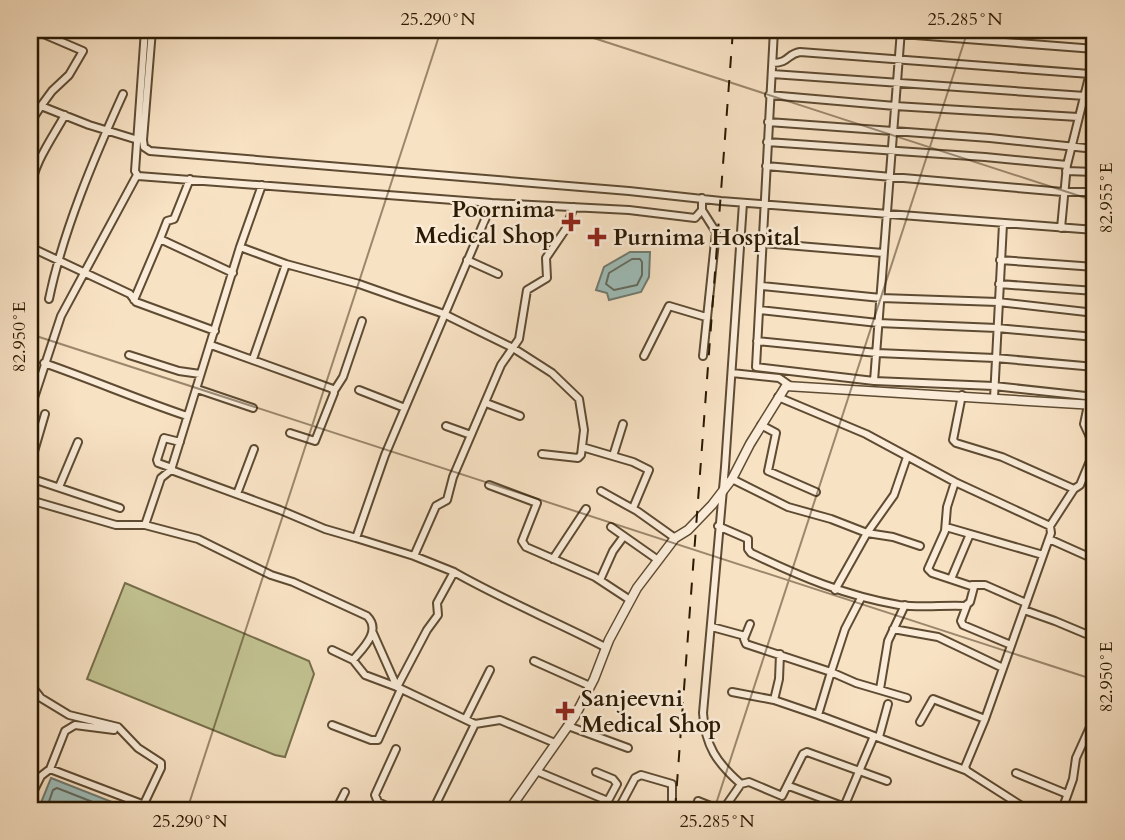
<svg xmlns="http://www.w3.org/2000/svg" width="1125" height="840" font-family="Cardo,serif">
<rect width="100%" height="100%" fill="#f8e2c4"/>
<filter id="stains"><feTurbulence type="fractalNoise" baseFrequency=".00286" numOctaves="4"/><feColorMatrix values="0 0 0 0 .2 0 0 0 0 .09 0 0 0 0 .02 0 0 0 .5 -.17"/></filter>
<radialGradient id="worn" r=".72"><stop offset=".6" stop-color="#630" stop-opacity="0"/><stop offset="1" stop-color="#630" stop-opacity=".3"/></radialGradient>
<path fill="#c2c291" stroke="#766e4a" stroke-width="2" d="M125,583L309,661L314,674L285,757L275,755L87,679Z"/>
<path fill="#9ebdb9" stroke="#707b70" stroke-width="2" d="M630,252H650L649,277L641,292L609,300L607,293L596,290L604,267Z
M51,778L130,809L129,810H38Z"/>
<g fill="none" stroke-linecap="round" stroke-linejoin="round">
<path stroke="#646b5e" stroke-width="2" d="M632,259H640L642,262V275L637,285L614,290L606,284L609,273Z
M46,810L53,790L57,788L113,810"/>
<defs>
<path id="minor" d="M34,30L83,51L69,75L52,91L41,106
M145,30L135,171L138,176L492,203L629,210L695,218L702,210V198
M152,30L143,140L144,147L150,151L629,191L721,201L1095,230
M774,30L756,367L874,381L994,386L1095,397
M850,30L1095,49
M773,63C789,63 787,54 800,52L1090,74
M772,74L1085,96
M769,95L895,106L1078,117
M768,122L990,138L1095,149
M30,123L41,106L89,125L138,140
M767,142L985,157L1067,165
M766,166L1063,192H1095
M1066,171L1095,172
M190,179L174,219L167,221L160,239L233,273
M30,192C33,164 51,140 65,115
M702,210L716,232L703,356
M1061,228L1067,165L1095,53
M762,243L883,253
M30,247L130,294L136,302L215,331
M240,247L286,264L359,284L444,314L513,348L552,373L579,399L584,430L581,455L578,458L542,454
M467,260L498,274
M1000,260L1095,267
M999,284L1095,291
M761,286L881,298L998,302L1095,313
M49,299C63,231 94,158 123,94
M134,300L160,239
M759,310L878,323L997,328L1095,337
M757,341L877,353L995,358L1095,367
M211,345L333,389L334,393L315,441L290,433
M129,355L179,371L200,374
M644,356L669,306L706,317
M253,359L286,264
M44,363C93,380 139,400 187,416
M732,373L779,378L789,385
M874,381L901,30
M197,389L253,408
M359,390L405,408
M334,391L343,377L362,321
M962,395L953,440L956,443L1002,457L1074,489L1080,485L1095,449
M778,397L866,434L955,482L1050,526L1051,533L985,719L965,767L967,771L1028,810
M994,398L1003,224
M486,403L520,416
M32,404L61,316L137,175
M1088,405L1084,424L1095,448
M761,425L776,433L768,471L816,492
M446,426L471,435L501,365L519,339L527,290L547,278L546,258L565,230L574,207
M582,447L633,462L649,470L633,508
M613,456L623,424
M30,465L45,414
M172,468L158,463L157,460L164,438L180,442
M171,470L280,510L325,529L356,538
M30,478L120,508
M732,479L788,507L831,519L867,533L893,537L920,546
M489,485L537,503L522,541L526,547L595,577L630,600
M59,487L78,442
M601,491L637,511L675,538
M237,494L254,449
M30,500L116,525H145L198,539L271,575L293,582L367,616C382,631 363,648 353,660
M145,525L161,478L171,470L240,247L262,185
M718,526L748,539V549L751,553C799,576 846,596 899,605C921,608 943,605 965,606L970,602L974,587L932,573L928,569L945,531L947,507L955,482
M1050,526L1074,489
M611,527L658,560
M946,527L1043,555
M1049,539L1087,556L1095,554
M414,556L436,506L447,500L453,477L471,435
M553,559L586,509
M454,572C503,600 555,621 605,647
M951,579L970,534
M600,580L613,551L624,536
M972,585H985L1026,603
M835,590L867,533L894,495L907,457
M967,605L961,621L963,625L1011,645
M1024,610L1055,621L1086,634H1089L1095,625
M750,624L744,639L746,644L831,672L845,629L861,598
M712,627L745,636
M893,629L938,637L1003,668
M373,633L397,687
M1089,634L1095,645
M332,650L353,660L365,675L397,687L475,724L433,810
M780,654L779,679L774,700L818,715L831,672L856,683L907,698
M534,661L590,686
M30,684L41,698L69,715L118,727L138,748L161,763V768L141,810
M397,687L427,630L438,615L437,603L454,572L414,556L356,538L385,455L492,203
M880,689L888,641L905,605
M732,692L774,700
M818,715L965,770
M466,718L490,670
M920,722L933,699L985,719
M475,724L500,720L555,743
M332,725L371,740H378L401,689
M568,726L628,748
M879,737L888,704
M50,769L65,731L75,725L114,730
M536,771L608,801
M596,772L613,779L617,784L603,810
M1016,773L1067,794
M741,784L749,782L782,796L803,754L807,752L887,781
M789,786L853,810
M30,798L41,776L50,769L142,804
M844,807L874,736
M336,810L345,792
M395,810L378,802L375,795L396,749
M618,810L635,778L641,775L672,784V810
M696,810L698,801L718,809L725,807L741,784C717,763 705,746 703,713L725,467L743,203
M1062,810L1073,779L1076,758L1095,716"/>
<path id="tertiary" d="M509,810L575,716L594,679L609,640L637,588L675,538L688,530L712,505L732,479L750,444L786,386L1095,405"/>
</defs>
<use href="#minor" stroke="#5e4b32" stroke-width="10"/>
<use href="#tertiary" stroke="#5e4b32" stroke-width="11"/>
<use href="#minor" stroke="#faecd9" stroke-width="6"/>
<use href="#tertiary" stroke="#faecd9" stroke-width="8"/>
<path stroke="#2a1902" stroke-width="2" stroke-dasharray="12 12" stroke-linecap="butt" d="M675,810L733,30"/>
</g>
<path fill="none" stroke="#2a1902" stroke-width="2" stroke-opacity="0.45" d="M569,30L1095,201M30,334L1095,680M187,810L441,30M714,810L968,30"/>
<g fill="#8f2418" stroke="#faecd9" stroke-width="2.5">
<path d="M567.5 211.5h7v7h7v7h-7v7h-7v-7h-7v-7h7z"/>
<path d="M593.5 226.5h7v7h7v7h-7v7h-7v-7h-7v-7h7z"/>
<path d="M561.5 700.5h7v7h7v7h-7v7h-7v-7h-7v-7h7z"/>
</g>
<g text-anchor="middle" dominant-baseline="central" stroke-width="5" stroke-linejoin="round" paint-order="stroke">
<g font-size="23" font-weight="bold" fill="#2a1902" stroke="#faecd9" text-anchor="start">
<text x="555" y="209" text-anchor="end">Poornima<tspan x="555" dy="26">Medical Shop</tspan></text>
<text x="613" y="237">Purnima Hospital</text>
<text x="581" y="698">Sanjeevni<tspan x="581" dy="26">Medical Shop</tspan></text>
</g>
</g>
<rect width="1125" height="840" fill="none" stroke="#f8e2c4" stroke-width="77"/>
<rect x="38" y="38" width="1048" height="764" fill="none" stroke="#2a1902" stroke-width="2.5"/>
<g font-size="18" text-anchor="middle" fill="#2a1902">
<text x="438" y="25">25.290°N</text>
<text x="965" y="25">25.285°N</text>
<text transform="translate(1106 198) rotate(-90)" y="6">82.955°E</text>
<text transform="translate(19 337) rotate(-90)" y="6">82.950°E</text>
<text transform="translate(1106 677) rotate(-90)" y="6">82.950°E</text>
<text x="190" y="827">25.290°N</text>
<text x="717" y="827">25.285°N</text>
</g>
<rect width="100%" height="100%" filter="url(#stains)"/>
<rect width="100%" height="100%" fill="url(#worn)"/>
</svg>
